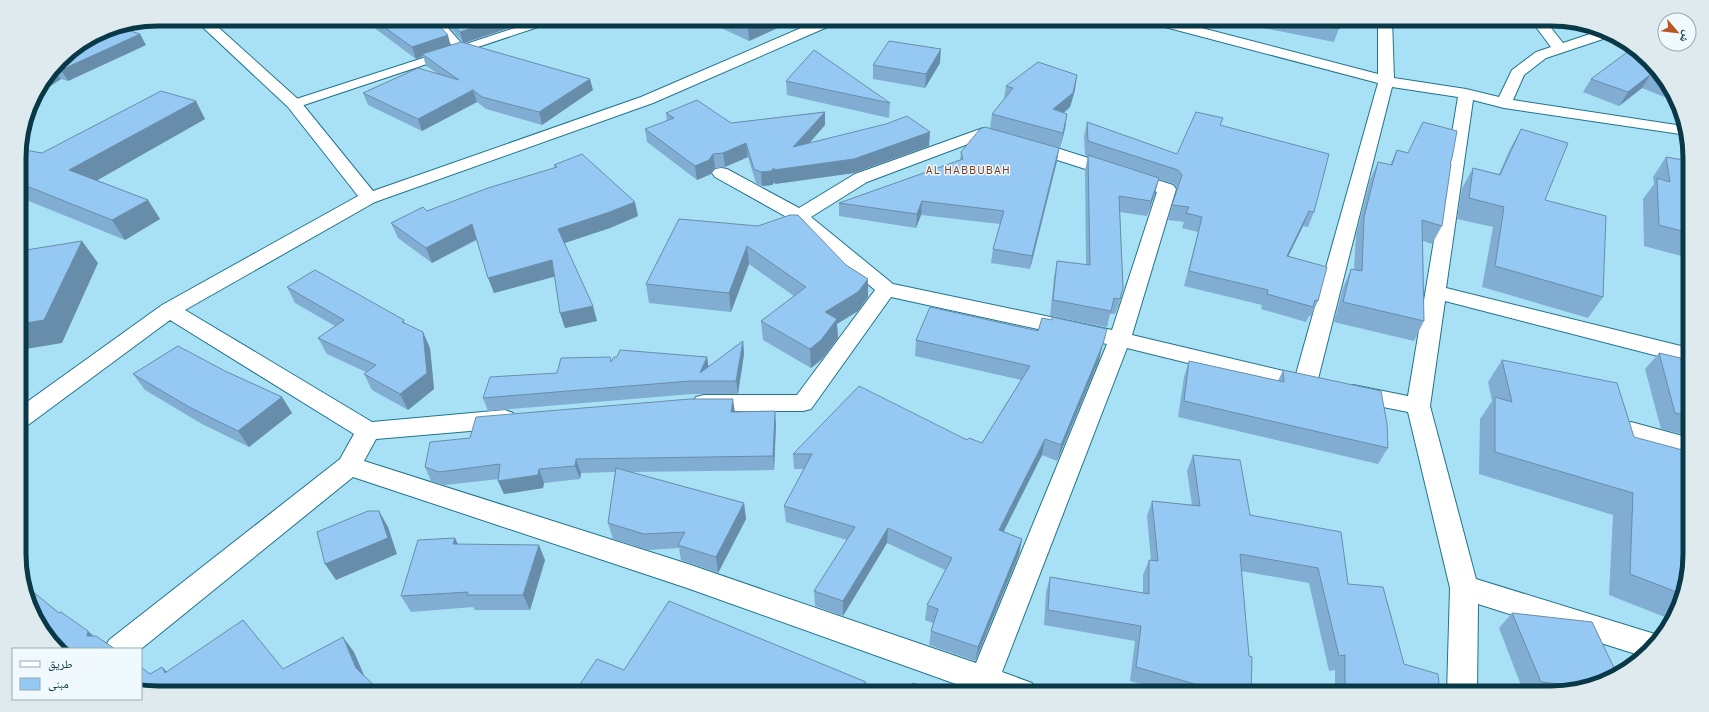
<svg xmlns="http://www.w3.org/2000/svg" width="1709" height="712" font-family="Overpass,'Noto Naskh Arabic',sans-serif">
<rect width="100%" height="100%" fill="#a8e1f6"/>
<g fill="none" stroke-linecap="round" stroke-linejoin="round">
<defs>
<path id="service" d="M429,19H440L463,45L536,21L540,20L545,23L544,25L298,107H290L288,104L290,101L454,48Z"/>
<path id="minor" d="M194,19H209L300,101L373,191L641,97L822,19H849L847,22L832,25L653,103L375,202L185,310L372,422L505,410L513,413L517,419L513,425L505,428L376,439L364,461L688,564L976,663L1107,344L891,297L811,409L803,411H704L696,409L692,403L696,397L704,395H797L875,290L792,220L715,177L712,173L715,169L721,168L727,169L799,208L855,174L983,128L1060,149L1173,185L1176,189L1132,335L1296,374L1378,83L1146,22L1144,19H1167L1378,74V19H1392L1394,78L1466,89L1499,97L1512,70L1536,52L1551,47L1530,19H1544L1563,43L1593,33L1600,29H1604L1610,34L1603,39L1546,58L1524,75L1513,100L1683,126L1687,135L1504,108L1473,100L1446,288L1689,348V364L1445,301L1430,406L1476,579L1658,635L1642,656L1478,604L1477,693H1447L1450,588L1408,412L1353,401L1345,399L1342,393L1345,387L1353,385L1408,396L1458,97L1392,87L1318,379L1327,381L1330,387L1327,393L1319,395L1305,392L1127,348L1002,672L1032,683L1036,693H981L687,588L353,477L141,649H104L109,640L340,459L354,434L170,320L28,425L20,428V407L162,305L358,196L288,107ZM984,138L1048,157L1157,192L1112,330L893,284L811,217L867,182Z
M1631,422L1690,438V456L1623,437L1619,431L1623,425Z"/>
</defs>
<use href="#service" stroke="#20748d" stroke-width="2"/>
<use href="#minor" stroke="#20748d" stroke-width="2"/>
<use href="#service" fill="#fff" fill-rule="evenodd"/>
<use href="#minor" fill="#fff" fill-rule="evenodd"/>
</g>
<path fill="#80add1" d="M367,19H433L451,45L463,42L442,19H530L531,21L465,43L593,90L542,125L486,109L477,102L422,131L368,105L363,93L437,73L426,66L423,56L416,59L369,24Z
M718,19H791V22L749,41L719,27Z
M1229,19H1329L1340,25L1334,42L1228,21Z
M146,45L68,81L61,79L34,97H33L66,54Z
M940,63L925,88L873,79V65Z
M1661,73L1672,100L1642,88L1619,106L1583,92L1591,79Z
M786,81L890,103L889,118L787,95Z
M1006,86L1075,90L1070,107L1064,113L1067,114L1065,129L1060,148L1005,133L1059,148L1057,161L1030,269L991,263L993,249L1000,224L921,215L916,228L839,216V203L960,160L961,152L990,128L992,114L1004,99Z
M825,112V125L810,143L929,146L854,173L775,184V182L772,185L762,186L756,183L748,157L725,167L715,168L711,174L697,180L647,142L645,129L667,121L666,113L731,123Z
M1223,118L1220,126L1314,212L1308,227L1303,226L1288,257L1318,301L1311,316H1309L1306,322L1261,309L1262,305L1184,286L1198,232L1182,228L1184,222L1168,220L1177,189L1174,184L1159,179L1155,193L1147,216L1120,212L1123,288L1115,314H1110L1107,327L1050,316L1054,277L1057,261L1086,265L1085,170L1088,156L1085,155L1084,136L1087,122L1177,154Z
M205,119L97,180L148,200L160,219L125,240L19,197V149L42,153Z
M1521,129L1545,200L1603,297L1588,318L1482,287L1493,227L1457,219L1462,188L1473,168L1499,174L1510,149Z
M1397,150L1450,164L1442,226L1432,244L1423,241L1424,321L1414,341L1334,322L1343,288L1351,269H1354L1356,235L1370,180L1378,162L1390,165Z
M1666,157L1689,161V258L1644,246L1643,199L1654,184L1653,177Z
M554,165L638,216L610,228L564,243L597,321L565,328L560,313L555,276L494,293L477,240L432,263L398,238L391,223L555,168Z
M679,219L846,265L868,279V297L858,311L837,324L838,338L822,359L811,368L763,340L761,321L794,296L749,264L731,312L649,303L646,284Z
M287,287L404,320L405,323L430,348L434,389L408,410L372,390L364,374L366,372L327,354L318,338L335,326L295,303Z
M916,340L1099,360L1057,461L1042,455L1003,531L1022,539L1019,554L975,661L929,645L931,631L933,623L925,620L927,605L945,570L887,543L843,616L815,606L814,591L847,540L786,522L784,506L804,469H794L793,454L967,440L982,443L1021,380L915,356Z
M743,341L744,354L738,394H692L488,411L483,398L557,373L612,361L707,357L708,367Z
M1659,353L1689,360L1690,436L1661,429L1645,369Z
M1502,360L1634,437L1690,554L1680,607L1670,619L1609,595L1613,515L1479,474L1480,419L1492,401L1488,382Z
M1189,361L1278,381L1283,370L1388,448L1378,464L1178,417L1184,377Z
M225,371L282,397L292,413L249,447L202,424L145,390L133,374Z
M735,412L776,424L774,470L630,472L744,503L746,519L718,573L681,560L679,548L648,550L613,539L608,523L615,472L581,473L580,479L544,483L543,488L504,494L498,481L499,479L445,485L431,481L425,467Z
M1193,455L1250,515L1348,584L1404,664L1440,693H1335V670L1329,671L1309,583L1241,571L1251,693H1171L1130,681L1135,641L1044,625L1046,592L1050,577L1143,593V575L1149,560H1151L1147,516L1152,501L1192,505L1187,471Z
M458,544L545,560L530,610H475L473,607L411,612L401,596Z
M1512,613L1596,686L1560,693H1524L1499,628Z"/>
<path fill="#688daa" d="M499,19H530L531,21L463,43L460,32Z
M767,19H791V22L749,41L748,27Z
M140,34L146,45L68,81L61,70Z
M448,35L451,47L422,54L423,56L416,59L412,47Z
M941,49L940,63L925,88L926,74Z
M54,69L61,79L34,97V96Z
M1651,74L1642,88L1619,106L1628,92Z
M1077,75L1075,90L1070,107L1050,124L1053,109Z
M590,79L593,90L542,125L539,112Z
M473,90L477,102L422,131L418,119Z
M196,101L205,119L82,189L69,170Z
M825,112V125L794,160L793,147Z
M1067,114L1065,129L1060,148L1063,133Z
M930,132L929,146L854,173L775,184L774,170Z
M746,143L748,157L725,167L723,153Z
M1059,148L1057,161L1030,269L1032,256Z
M713,154L715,168L711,174L697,180L695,166Z
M774,168L775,182L772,185L762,186L761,172Z
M1159,178L1155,193L1147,216L1151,201Z
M148,200L160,219L125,240L112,220Z
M922,201L921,215L916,228L917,214Z
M635,202L638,216L610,228L562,244L558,229Z
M1309,211L1303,226L1281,271L1287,256Z
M472,224L477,239L432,263L426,248Z
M82,241L98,263L62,343L20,350V324Z
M747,246L749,264L731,312L729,293Z
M552,260L557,276L494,293L488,278Z
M868,279V297L858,311L837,324L838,338L822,359L811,368L810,349L825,312Z
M1123,288L1119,304L1115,314L1120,299Z
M593,306L597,321L565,328L560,313Z
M423,332L430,348L434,389L408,410L400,394Z
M743,341L744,354L738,394L736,381Z
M1103,344L1099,360L1057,461L1061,445Z
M707,357L709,370L700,373Z
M282,397L292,413L249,447L238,431Z
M733,399L735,412H731Z
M775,411L776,424L774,470L773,456Z
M1045,439L1042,455L997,545L999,530Z
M576,459L581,473L580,479L575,466Z
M539,469L544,483L543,488L504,494L498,481Z
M744,503L746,519L718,573L716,557Z
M379,511L388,527L397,554L336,580L325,564Z
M888,528L887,543L843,616V601Z
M455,538L463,554L453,544Z
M1022,539L1019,554L975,661L978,647Z
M539,545L545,560L530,610L523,595Z
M243,620L255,635L295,684L283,669Z
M88,631L104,645L87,636Z
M343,637L354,652L367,682L356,668Z
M162,667L177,681L165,673Z
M866,682V693H861Z"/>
<path fill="#95c9f3" stroke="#688daa" d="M373,19H433L448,35L412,47Z
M449,19H499L460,32Z
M729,19H767L748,27Z
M1288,19H1329L1340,25L1339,29Z
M119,27L140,34L61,70L55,68L66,54L105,30Z
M889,41L941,49L926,74L873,65Z
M461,42L590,79L539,112L482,97L473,90L418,119L363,93L418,68L459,80L422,54Z
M814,50L890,103L786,81Z
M1630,50L1661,73L1664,79L1651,74L1628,92L1591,79Z
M1038,62L1077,75L1073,93L1053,109L1067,114L1063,133L992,114L1013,88L1006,86Z
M161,91L196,101L69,170L148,200L112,220L19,183V149L42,153Z
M697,100L731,123L825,112L793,147L886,124L907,116L930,132L854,159L774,170V168L771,171L761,172L754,169L746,143L723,153L713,154L709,160L695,166L645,129L674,118L666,113Z
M1196,112L1223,118L1220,125L1329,154L1314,212L1309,211L1287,256L1327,267L1318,301L1315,300L1313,307L1267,294L1268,290L1189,271L1202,217L1186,213L1189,207L1172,205L1182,175L1178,170L1088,141L1087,122L1177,154Z
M1423,122L1457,131L1452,158L1450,164H1451L1442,226L1422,220L1424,321L1343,302L1351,269L1362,271L1364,217L1378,162L1392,165L1397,150L1408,153Z
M985,127L1059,148L1032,256L993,249L1004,211L922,201L917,214L839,203L963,159L961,152L980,129Z
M1521,129L1568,143L1545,200L1606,216L1603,297L1495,266L1504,207L1469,198L1473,168L1500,175Z
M582,154L635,202L607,213L558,229L593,306L560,313L552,260L488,278L472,224L426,248L391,223L423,207L427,211L488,188L557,167L554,165Z
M1088,155L1159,178L1151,201L1119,196L1123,288L1120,299L1114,298L1111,311L1053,300L1057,261L1090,265Z
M1666,157L1689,161V233L1659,225L1657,178L1670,182Z
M790,215H798L846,265L868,279L858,292L825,312L837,319L821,340L810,349L761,321L806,287L747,246L729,293L646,284L679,219L758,226Z
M82,241L44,320L20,324V251Z
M315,270L404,320L402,322L423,332L427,373L400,394L364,374L376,365L318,338L344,320L287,287Z
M930,307L1038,331L1042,318L1052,320V317L1107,329L1103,344L1061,445L1045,439L999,530L1022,539L978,647L931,631L938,609L927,605L952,558L888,528L843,601L814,591L855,527L784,506L812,454H793L859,386L967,440L969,438L982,443L1030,366L916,340Z
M743,341L736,381H690L483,398L490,377L557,373L561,358L610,357L611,362L614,357H617L620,350L707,357L700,373Z
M178,346L225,371L282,397L238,431L191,408L133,374Z
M1659,353L1689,360L1690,416L1675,413Z
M1502,360L1617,383L1634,437L1690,452V554L1682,594L1630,574L1633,493L1495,452V397L1512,402Z
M1189,361L1284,382L1283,370L1381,391L1387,424L1388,448L1184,401Z
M690,399H733L731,412L775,411L773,456L576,459L575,466L539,469L538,475L498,481L500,464L439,472L425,467L430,442L470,438L476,417Z
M1193,455L1240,460L1250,515L1341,532L1348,584L1383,587L1404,664L1438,674L1440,693H1345V655L1339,656L1318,568L1240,554L1249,656L1252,657L1251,693H1226L1136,667L1141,626L1048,610L1050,577L1149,594V560L1158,561L1152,501L1200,506Z
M616,468L744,503L716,557L678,545L685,532L644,534L608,523Z
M368,511H379L388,538L325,564L317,532Z
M455,538L453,544L539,545L523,595H467L468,592L401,596L418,540Z
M26,586L59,613L61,612L88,631L87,636H96L115,649H61L48,639Z
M669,601L866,682L861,693H574L597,659L624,670Z
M1512,613L1592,622L1617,674L1596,686L1564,692L1559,684L1541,682Z
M243,620L283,669L343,637L356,668L382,693H158L141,690V667L150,674L162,667L165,673Z
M913,683L944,693H910Z"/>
<g text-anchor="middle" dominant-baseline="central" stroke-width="3" stroke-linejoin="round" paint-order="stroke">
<g font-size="11" letter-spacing="1" fill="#7e3c1f" stroke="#f0f9fd">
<text x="968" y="171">AL HABBUBAH</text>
</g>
</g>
<path d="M0 0H1709V712H0ZM158 26H1551A132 132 0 0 1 1683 158V554A132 132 0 0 1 1551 686H158A132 132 0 0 1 26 554V158A132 132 0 0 1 158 26Z" fill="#deeaee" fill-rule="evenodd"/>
<path fill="none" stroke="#093846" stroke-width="5" d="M158 26H1551A132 132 0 0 1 1683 158V554A132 132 0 0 1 1551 686H158A132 132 0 0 1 26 554V158A132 132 0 0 1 158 26Z"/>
<rect x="12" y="648" width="130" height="52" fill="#f0f9fd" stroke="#94acb4"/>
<rect x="20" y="661" width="20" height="6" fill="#ffffff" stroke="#94acb4"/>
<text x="48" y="668" font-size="12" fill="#093846">طريق</text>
<rect x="20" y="678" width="20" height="12" fill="#95c9f3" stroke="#94acb4"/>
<text x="48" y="688" font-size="12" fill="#093846">مبنى</text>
<g transform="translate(1677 32) rotate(118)"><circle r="19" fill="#f0f9fd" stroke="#94acb4"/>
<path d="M0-3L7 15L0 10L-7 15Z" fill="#bb5526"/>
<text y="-6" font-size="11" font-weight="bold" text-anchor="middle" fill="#093846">ش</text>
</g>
</svg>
